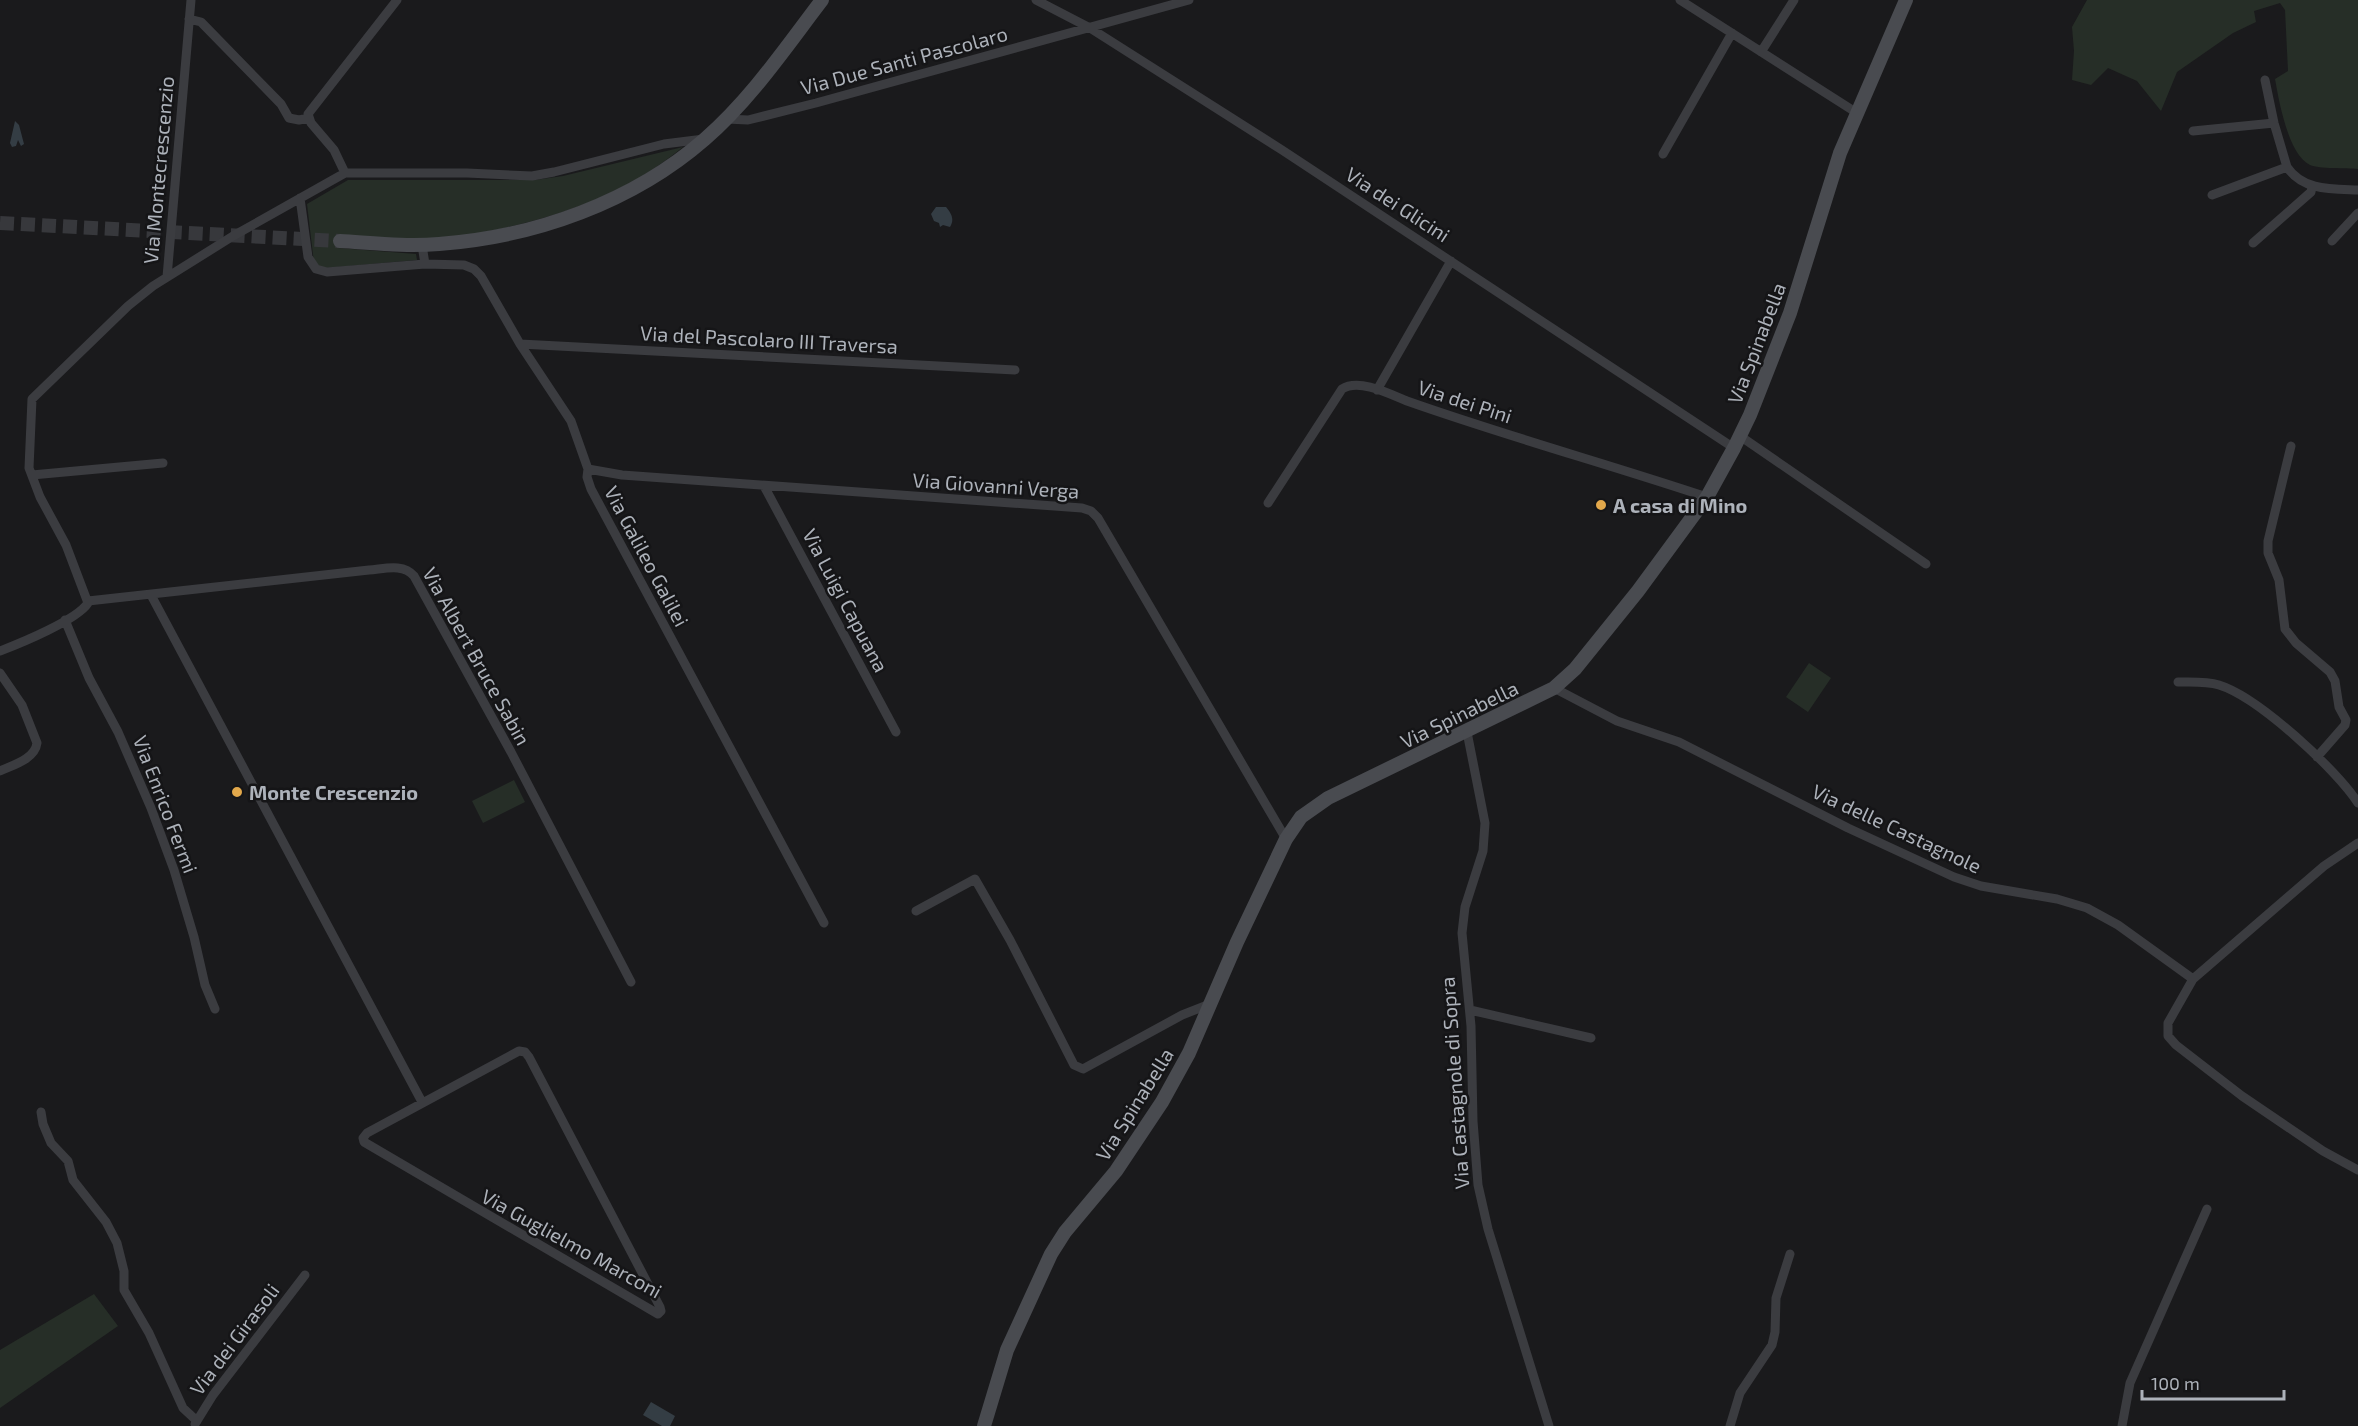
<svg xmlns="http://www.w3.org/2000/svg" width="2358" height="1426" font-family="'Exo 2',sans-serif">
<rect width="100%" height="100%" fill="#1a1a1c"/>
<path fill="#262e27" d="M2087,0H2358V169C2346,168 2320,169 2310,165C2288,154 2279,101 2275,79L2288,71L2285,10L2280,3L2254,11L2256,22L2233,33L2177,72L2161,111L2137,81L2108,68L2091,85L2072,80L2074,51L2072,27Z
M683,147C622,198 543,223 466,235C452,237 438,240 425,241C396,242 367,238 338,237V248L416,254L417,260L326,268H321L314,263L307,204L348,180H535L563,176Z
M1809,663L1831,678L1808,712L1786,697Z
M514,780L525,802L483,823L472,801Z
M94,1294L118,1326L0,1408V1350Z"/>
<path fill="#343d44" d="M15,121L19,125L24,144L21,146L18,140L16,146L12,147L10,143Z
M936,207H946C951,213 955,219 950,227L943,225L940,227L939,223L934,221L931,214Z
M651,1402L675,1416L670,1426H662L643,1415Z"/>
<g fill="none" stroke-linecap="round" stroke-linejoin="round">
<path stroke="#37383c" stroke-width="14" stroke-dasharray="14 7" stroke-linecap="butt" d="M0,223L340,241"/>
<path stroke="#3b3c40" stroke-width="9" d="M1036,0L1090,28L1282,150L1734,448
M1680,0L1857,113
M189,19L201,22L281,104L289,118L299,120L309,118
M1761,52L1794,0
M2265,80L2274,123L2287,167C2303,191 2332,189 2358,190
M726,119L748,120L816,103L1189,0
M2193,131L2274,123
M1663,154L1732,33
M345,173L334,150L311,123L308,114L397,0
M2212,195L2287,167
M300,198L308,257L316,269L327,272L425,264
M2332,241L2358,213
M2253,243L2311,192L2312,186
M422,245L425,264L464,265L474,269L481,276L520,344L571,421L588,469L587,477L591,489L824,923
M167,277L191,0
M520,344L1015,370
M1377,390L1451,261
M1740,436L1926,564
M2291,446L2268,541V553L2279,580L2285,629L2296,643L2330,672L2335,681L2339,707L2346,720L2345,725L2317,757
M588,469L622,475L1082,508L1091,511L1098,518L1286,839
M32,475L163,463
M764,486L896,732
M1268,503L1342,389C1359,378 1390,394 1407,401C1506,436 1608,464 1707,497
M151,595L422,1102
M88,601L369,570C384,569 403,563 414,576L511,752L631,982
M65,620L89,678L118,732L151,808L174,870L194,937L205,985L215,1009
M0,651C21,643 77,620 88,603L66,545L40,497L29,468L32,399L128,306L153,286L233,236L345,173H467L532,176L554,172L664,144L704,139
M0,673L22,705L37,743C35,759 13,765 0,771
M2178,682C2192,682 2206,681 2219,685C2258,697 2336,769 2358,803
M1554,688L1617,721L1679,742L1848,828L1954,877L1981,886L2057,899L2087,908L2118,925L2193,979
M1467,732L1485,823L1483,851L1465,907L1462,933L1471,1026L1473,1121L1478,1185L1488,1229L1549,1426
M2358,843L2324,866L2193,979L2168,1023V1036L2176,1045L2242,1096L2323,1151L2358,1170
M916,911L975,879L1010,940L1074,1065L1083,1069L1182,1015L1210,1004
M1470,1010L1591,1038
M519,1051L525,1052L529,1057L660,1307L661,1311L658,1314L364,1142L363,1138L367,1133Z
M41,1112L43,1124L51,1143L68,1161L73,1180L106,1222L117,1243L124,1271V1290L149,1333L183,1408L197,1421
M195,1424L213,1395L305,1275
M1730,1426L1740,1393L1772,1345L1775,1332L1776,1298L1790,1254
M2122,1426L2130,1383L2207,1209"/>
<path stroke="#494b50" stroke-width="14" d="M340,241C373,243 406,247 439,244C535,237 633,202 705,139C751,99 786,47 822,0
M984,1426L1007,1350L1051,1254L1065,1232L1116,1171L1162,1102L1189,1053L1237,942L1286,839L1301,817L1328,798L1554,688L1575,669L1638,591L1707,497L1734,448L1750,415L1790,313L1840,153L1906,0"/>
</g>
<g fill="#e2a84b" stroke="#151517" stroke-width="2">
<circle cx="1601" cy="505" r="6"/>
<circle cx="237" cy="792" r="6"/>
</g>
<g text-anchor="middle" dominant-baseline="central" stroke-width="5" stroke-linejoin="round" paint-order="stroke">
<g font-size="20" fill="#adb2ba" stroke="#151517">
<text transform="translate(904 60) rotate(-15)">Via Due Santi Pascolaro</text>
<text transform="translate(158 170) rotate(-85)">Via Montecrescenzio</text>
<text transform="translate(1398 204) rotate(33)">Via dei Glicini</text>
<text transform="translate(769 339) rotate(3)">Via del Pascolaro III Traversa</text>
<text transform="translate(1756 343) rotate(-69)">Via Spinabella</text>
<text transform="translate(1465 401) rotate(18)">Via dei Pini</text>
<text transform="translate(996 485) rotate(4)">Via Giovanni Verga</text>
<text transform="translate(647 556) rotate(62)">Via Galileo Galilei</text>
<text transform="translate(846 600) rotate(62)">Via Luigi Capuana</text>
<text transform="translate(477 656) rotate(61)">Via Albert Bruce Sabin</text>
<text transform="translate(1459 714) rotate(-26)">Via Spinabella</text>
<text transform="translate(166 804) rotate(69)">Via Enrico Fermi</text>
<text transform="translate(1897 828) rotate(25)">Via delle Castagnole</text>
<text transform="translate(1454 1083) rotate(-94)">Via Castagnole di Sopra</text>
<text transform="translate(1134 1104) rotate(-58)">Via Spinabella</text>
<text transform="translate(572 1243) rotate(29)">Via Guglielmo Marconi</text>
<text transform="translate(234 1339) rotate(-53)">Via dei Girasoli</text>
</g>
<g font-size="20" font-weight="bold" fill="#adb2ba" stroke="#151517" text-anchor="start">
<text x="1613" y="505">A casa di Mino</text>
<text x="249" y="792">Monte Crescenzio</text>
</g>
</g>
<path d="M2142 1390v9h142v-9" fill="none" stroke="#adb2ba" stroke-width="3"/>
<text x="2151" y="1390" font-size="18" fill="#adb2ba" stroke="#151517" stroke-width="4.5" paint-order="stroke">100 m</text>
</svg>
